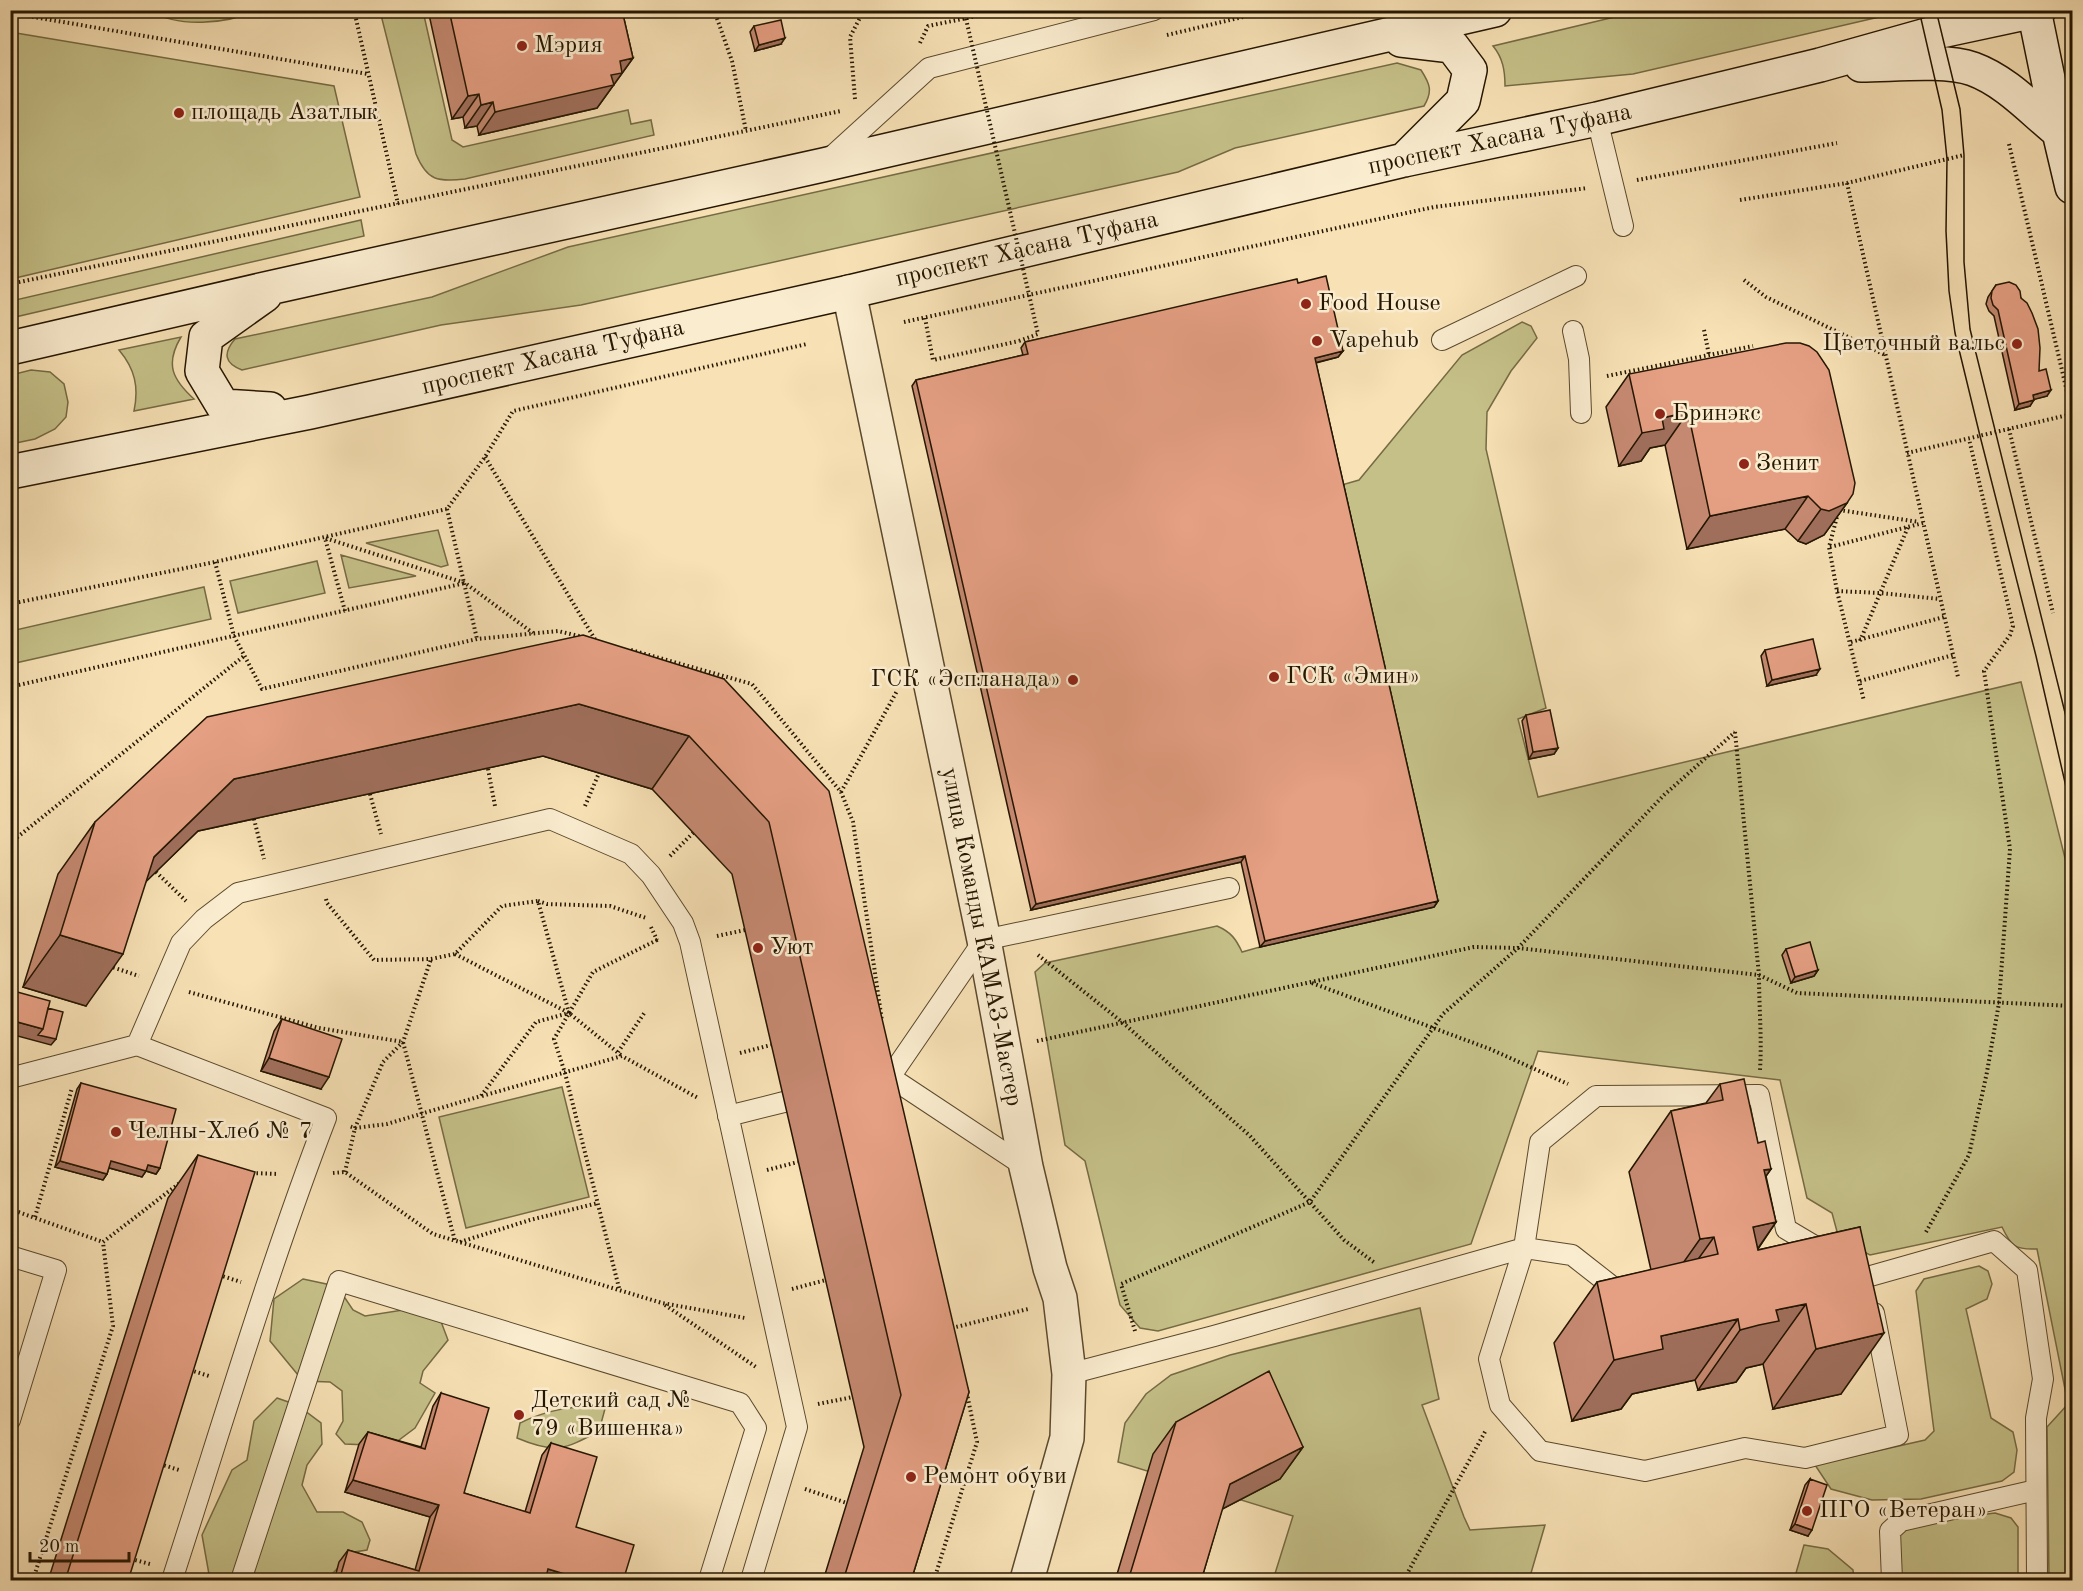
<svg xmlns="http://www.w3.org/2000/svg" width="2083" height="1591" font-family="'Old Standard TT',serif">
<rect width="100%" height="100%" fill="#f7e1b5"/>
<filter id="stains"><feTurbulence type="fractalNoise" baseFrequency=".00333" numOctaves="4"/><feColorMatrix values="0 0 0 0 .2 0 0 0 0 .09 0 0 0 0 .02 0 0 0 .5 -.17"/></filter>
<radialGradient id="worn" r=".72"><stop offset=".6" stop-color="#630" stop-opacity="0"/><stop offset="1" stop-color="#630" stop-opacity=".3"/></radialGradient>
<path fill="#c5c088" stroke="#756b44" stroke-width="1.5" d="M152,11H254C227,24 177,28 152,11Z
M380,11H423L452,140L463,147L628,110L631,124L651,120L654,135L465,179C438,182 427,181 416,154Z
M1640,11V10L1905,11L1633,74L1505,86C1505,71 1503,58 1493,46Z
M10,32L334,86L360,197L11,279Z
M1397,63L1421,70C1430,84 1433,91 1424,106L1235,148L1178,172L581,305L441,325L242,370C224,363 223,353 235,339L432,297L568,247Z
M361,220L364,236L11,318V301Z
M1522,322L1531,326L1537,338L1511,371L1487,412L1486,449L1546,708L1518,719L1538,797L2021,682L2072,886V1580H2049L2047,1427L2068,1404L2037,1249C2015,1250 2011,1246 2002,1227L1870,1255L1839,1239L1832,1213L1807,1198L1780,1080L1538,1051L1471,1244L1158,1331L1140,1328L1120,1305L1085,1161L1065,1145L1035,972L1045,963L1217,926C1231,932 1236,939 1242,952L1260,947L1338,486L1359,480L1462,355Z
M181,337C165,364 172,379 194,399L134,411C139,387 135,369 119,350Z
M31,370L50,372L64,384L68,402L66,417L55,429L35,439L11,444V375Z
M438,530L448,565L441,567L366,543Z
M341,555L416,576L349,588Z
M317,561L325,593L238,613L230,581Z
M204,587L211,619L11,664V631Z
M562,1087L589,1197L466,1228L439,1117Z
M1979,1266L1988,1271L1992,1284L1987,1299L1966,1309L1991,1418L2013,1432L2017,1450L2014,1472L2002,1481L1921,1499L1872,1500L1831,1489L1815,1465L1925,1440L1934,1431L1916,1291L1924,1279Z
M303,1279L331,1285L345,1298L353,1310L365,1316L422,1307L440,1319L448,1340L423,1371L420,1383L435,1393L415,1428L391,1446L345,1444L336,1434L343,1421L342,1391L330,1382L303,1381L270,1341L274,1299Z
M1420,1308L1439,1399L1422,1405L1464,1517L1470,1530L1545,1525L1529,1580H1273L1293,1516L1118,1462L1125,1423L1146,1394L1171,1375L1230,1355Z
M277,1398L297,1405L321,1423L322,1444L307,1465L302,1485L317,1512H343L362,1522L370,1540L367,1550L354,1552L326,1580H210L202,1535L232,1470L247,1460L254,1421Z
M606,1405L599,1431C564,1450 555,1454 517,1438L520,1423C548,1409 575,1406 606,1405Z
M1995,1513L2011,1518L2018,1527V1580H1898V1535L1916,1523Z
M1804,1545L1828,1549L1853,1570L1854,1580H1794Z"/>
<g fill="none" stroke-linecap="round" stroke-linejoin="round">
<defs>
<path id="service" d="M1597,119L1623,226
M828,160L929,68L1154,10
M1573,331L1579,359L1581,413
M1442,340L1576,276
M137,1045L326,1118C268,1269 222,1426 172,1580
M890,1077L1026,1167
M10,1078L137,1045L181,943L204,919L238,893L550,819L631,854L651,875L683,923L690,942L797,1427L751,1580
M872,1081L890,1077L984,940L1229,888
M728,1116L784,1102
M10,1256L56,1270L10,1420
M1874,1313L1898,1435L1805,1458L1745,1448L1645,1471L1540,1451L1500,1405L1489,1359L1524,1248L1540,1142L1596,1096L1759,1095L1786,1229L1867,1277L1994,1241L2027,1270L2043,1379L2036,1418L2037,1580
M1069,1374L1214,1336L1524,1248L1572,1255L1609,1284
M241,1580L339,1281L740,1403L756,1428L709,1580
M1892,1580L1890,1531L1901,1521L2036,1490"/>
<path id="minor" d="M849,292L984,940L1026,1167L1050,1268L1060,1298L1069,1374L1067,1438L1027,1580"/>
<path id="secondary" d="M2034,10L2059,132L2072,187
M1401,40L1452,46L1470,70L1463,101L1404,160
M1861,65C1893,65 1944,59 1973,69C2006,81 2032,110 2059,132
M265,295L206,337L202,371L223,406L270,409
M10,348L278,286L823,165L1495,10
M10,472L310,412L849,292L1404,160L1597,119L1820,65L1941,31L2039,10"/>
</defs>
<use href="#service" stroke="#5a492d" stroke-width="22"/>
<use href="#minor" stroke="#5a492d" stroke-width="36"/>
<use href="#secondary" stroke="#251600" stroke-width="36"/>
<path stroke="#251600" stroke-width="4" stroke-dasharray="1.5 3" stroke-linecap="butt" d="M354,10L398,204
M714,10L732,61L746,131
M688,12L696,10
M10,13L368,74
M1167,35L1272,10
M920,43L928,26L1006,10
M855,99L850,37L864,10
M2009,144L2072,413
M1637,180L1837,143
M1847,183L1958,677
M1740,200L1847,183L1964,155
M1744,280L1766,297L1885,355
M10,284L841,111
M925,318L933,360L1019,341
M904,322L1434,207L1588,188
M1704,330L1709,355
M1607,376L1753,346
M2009,429L2053,613
M1907,453L2072,414
M485,457L596,641
M447,509L477,639
M1839,510L1919,522
M1838,513L1829,547L1837,591L1864,701
M1830,547L1923,523
M215,562L234,636L262,689L477,639L558,631L583,637
M1837,591L1880,593L1940,599
M10,604L215,562L447,509L485,457L513,411L807,344
M345,611L325,538L465,583L533,633
M1860,641L1908,527
M1851,642L1944,617
M631,650L752,684L841,792L853,822L882,1021
M1860,681L1953,655
M10,687L465,583
M1735,732L1759,975C1759,1007 1762,1038 1760,1070
M488,769L495,806
M841,792L897,691
M370,794L381,834
M585,806L599,773
M254,819L264,859
M10,843L244,656
M670,856L693,833
M156,872L186,901
M326,899L327,903L374,960L431,959L455,954L502,906L538,901L569,1013L536,1022L481,1096L387,1124L355,1128L349,1126
M538,901L547,904L610,906L646,918
M651,927L657,940L659,939
M717,936L745,930
M455,954L569,1013L622,1056
M1038,955L1122,1022L1250,1136L1344,1240L1375,1263
M109,966L139,976
M1312,983L1490,1049L1568,1084
M189,992L319,1028L403,1042L455,1241
M1037,1041L1474,947L1518,948L1759,975L1797,993L2072,1006
M618,1052L645,1012
M740,1053L771,1045
M482,1096L622,1056L698,1098
M767,1170L798,1162
M345,1172L355,1128L383,1062L403,1042L431,959
M252,1173L278,1174
M333,1173L345,1172L433,1234L662,1303L745,1318
M10,1209L103,1242
M35,1217L72,1088
M1926,1232L1969,1155L1987,1072L1999,1003L2010,849L1984,671L2010,635L2013,626L1969,439
M103,1242L181,1182
M460,1242L530,1220L598,1203
M219,1275L241,1282
M619,1288L565,1073L554,1039L593,972L657,940
M792,1289L826,1280
M665,1305L756,1367
M952,1328L1028,1309
M1135,1331L1121,1284L1310,1202L1443,1014L1518,948L1664,795L1735,732
M190,1370L209,1376
M818,1404L853,1397
M160,1464L179,1470
M805,1489L847,1503
M131,1559L150,1564
M33,1580L113,1326L103,1242
M934,1580L977,1442L967,1394
M1407,1580L1408,1572L1486,1430"/>
<use href="#service" stroke="#faeccf" stroke-width="20"/>
<use href="#minor" stroke="#faeccf" stroke-width="33"/>
<use href="#secondary" stroke="#faeccf" stroke-width="33"/>
<path stroke="#251600" stroke-width="1.5" d="M1919,10L1942,110L1947,159L1946,231L1949,291L1955,333L1980,436L2036,656L2072,813
M1936,10L1960,109L1964,155V262L1970,329L2072,741"/>
<path stroke="#251600" stroke-width="4" stroke-dasharray="1.5 3" stroke-linecap="butt" d="M964,10L1038,334L1019,341"/>
</g>
<path fill="#c58971" stroke="#251600" stroke-width="1.5" d="M428,10H622L633,58L597,108L479,135L477,126L465,128L463,117L452,119Z
M754,26L781,44L755,51L750,32Z
M1298,283L1343,351L1338,357L1316,363L1438,901L1434,907L1260,947L1241,862L1031,910L912,386L916,380L1023,355L1021,348L1025,342Z
M1996,285L2021,298L2039,371L2047,396L2034,399L2030,406L2015,410L1994,316L1989,311L1986,304L1988,297Z
M1629,374L1847,503L1824,535L1806,544L1798,541L1785,529L1687,549L1665,445L1650,448L1641,461L1619,466L1606,407Z
M1765,650L1816,675L1767,686L1761,656Z
M724,679L969,1392L911,1581H823L864,1447L732,874L652,789L543,756L198,831L146,881L86,1006L23,987L58,874L95,822Z
M1526,715L1558,748L1554,754L1529,759L1522,721Z
M1786,949L1818,970L1814,976L1791,983L1782,955Z
M282,1019L321,1089L261,1071L274,1031Z
M81,1083L160,1168L156,1174L146,1171L142,1177L109,1168L107,1174L103,1180L55,1167L77,1089Z
M1720,1084L1758,1143L1771,1169L1766,1176L1776,1222L1758,1249V1250L1860,1227L1841,1394L1773,1409L1763,1364L1746,1368L1736,1382L1698,1390L1695,1380L1632,1394L1621,1409L1572,1421L1554,1343L1597,1282L1651,1270L1629,1172L1671,1111L1706,1103Z
M198,1155L128,1581H48L168,1198Z
M441,1393L464,1493L525,1512L542,1455L551,1443L576,1527L623,1581H334L339,1562L348,1550L415,1570L430,1517L345,1492L359,1444L368,1432L421,1447L433,1406Z
M1176,1422L1303,1447L1280,1479L1222,1509L1201,1581H1115L1153,1454Z
M1810,1479L1808,1536L1790,1530L1805,1485Z"/>
<path fill="#a06f5c" stroke="#251600" stroke-width="1.5" d="M785,38L781,44L755,51L759,45Z
M633,58L597,108L479,135L495,112L620,61Z
M479,94L463,117L452,119L468,96Z
M493,102L477,126L465,128L481,105Z
M1343,351L1338,357L1310,364L1315,358Z
M2051,390L2047,396L2028,401L2033,395Z
M2034,400L2030,406L2015,410L2019,404Z
M1688,412L1665,445L1650,448L1641,461L1619,466L1642,433L1662,418Z
M1808,496L1785,529L1687,549L1710,516Z
M1847,503L1824,535L1806,544L1798,541L1821,509Z
M1820,669L1816,675L1767,686L1772,680Z
M579,704L689,736L652,789L543,756L198,831L117,910L154,857L234,779Z
M1558,748L1554,754L1529,759L1533,752Z
M1245,856L1241,862L1031,910L1036,904Z
M1438,901L1434,907L1260,947L1265,941Z
M60,935L123,954L86,1006L23,987Z
M1818,970L1814,976L1791,983L1795,977Z
M10,1020L43,1029L56,1039L51,1045L10,1034Z
M269,1058L329,1077L321,1089L261,1071Z
M60,1161L107,1174L103,1180L55,1167Z
M111,1161L148,1165L160,1168L156,1174L146,1171L142,1177L106,1167Z
M1771,1169L1728,1230L1764,1170Z
M1776,1222L1734,1283L1753,1227Z
M1714,1237L1671,1297L1657,1300L1700,1239Z
M1806,1304L1763,1364L1746,1368L1736,1382L1698,1390L1740,1330L1776,1310Z
M1738,1319L1695,1380L1632,1394L1621,1409L1572,1421L1614,1360L1661,1336Z
M1884,1333L1841,1394L1773,1409L1816,1349Z
M1303,1447L1280,1479L1207,1517L1230,1484Z
M353,1480L439,1505L430,1517L345,1492Z
M1795,1524L1812,1530L1808,1536L1790,1530Z
M548,1569L588,1581H540Z"/>
<path fill="#e59f83" stroke="#251600" stroke-width="1.5" d="M449,10H622L633,58L620,61L622,73L611,75L614,85L495,112L493,102L481,105L479,94L468,96Z
M781,20L785,38L759,45L754,26Z
M1326,276L1343,351L1315,358L1438,901L1265,941L1245,856L1036,904L916,380L1028,354L1025,342L1297,279L1298,283Z
M2009,282L2016,285L2020,291L2021,298L2027,303L2032,313L2038,329L2040,348L2039,371L2046,369L2051,390L2033,395L2034,400L2019,404L1998,310L1993,305L1991,298L1992,291L1996,285Z
M1786,343H1800L1809,346L1817,352L1829,370L1855,483L1853,494L1847,503L1829,511L1821,509L1808,496L1710,516L1688,412L1662,418L1664,429L1642,433L1629,374Z
M583,635L724,679L829,791L969,1392L911,1581H843L901,1395L769,822L689,736L579,704L234,779L154,857L123,954L60,935L95,822L207,717Z
M1813,639L1820,669L1772,680L1765,650Z
M1550,710L1558,748L1533,752L1526,715Z
M1810,942L1818,970L1795,977L1786,949Z
M10,990L50,1001L43,1029L10,1020Z
M48,1008L63,1012L56,1039L38,1035L43,1029Z
M282,1019L342,1039L329,1077L269,1058Z
M1744,1079L1758,1143L1765,1141L1771,1169L1764,1170L1776,1222L1753,1227L1758,1250L1860,1227L1884,1333L1816,1349L1806,1304L1776,1310L1779,1321L1759,1325L1740,1330L1738,1319L1661,1336L1663,1349L1614,1360L1597,1282L1718,1254L1714,1237L1700,1239L1671,1111L1723,1100L1720,1084Z
M81,1083L176,1109L160,1168L148,1165L146,1171L111,1161L107,1174L60,1161Z
M198,1155L255,1172L128,1581H65Z
M1269,1371L1303,1447L1230,1484L1201,1581H1128L1176,1422Z
M441,1393L489,1408L464,1493L530,1513L551,1443L597,1457L576,1527L634,1545L623,1581H588L548,1569L545,1581H339L348,1550L419,1571L439,1505L353,1480L368,1432L425,1449Z
M1810,1479L1827,1485L1812,1530L1795,1524Z"/>
<g fill="#8f2418" stroke="#faeccf" stroke-width="2">
<circle cx="522" cy="46" r="6"/>
<circle cx="179" cy="113" r="6"/>
<circle cx="1306" cy="304" r="6"/>
<circle cx="1317" cy="341" r="6"/>
<circle cx="2017" cy="344" r="6"/>
<circle cx="1660" cy="414" r="6"/>
<circle cx="1744" cy="464" r="6"/>
<circle cx="1274" cy="677" r="6"/>
<circle cx="1073" cy="680" r="6"/>
<circle cx="758" cy="948" r="6"/>
<circle cx="116" cy="1132" r="6"/>
<circle cx="519" cy="1415" r="6"/>
<circle cx="911" cy="1477" r="6"/>
<circle cx="1807" cy="1511" r="6"/>
</g>
<g text-anchor="middle" dominant-baseline="central" stroke-width="5" stroke-linejoin="round" paint-order="stroke">
<g font-size="24" fill="#251600" stroke="#faeccf" text-anchor="start">
<text x="534" y="46">Мэрия</text>
<text x="191" y="113">площадь Азатлык</text>
<text x="1318" y="304">Food House</text>
<text x="1329" y="341">Vapehub</text>
<text x="2005" y="344" text-anchor="end">Цветочный вальс</text>
<text x="1672" y="414">Бринэкс</text>
<text x="1756" y="464">Зенит</text>
<text x="1286" y="677">ГСК «Эмин»</text>
<text x="1061" y="680" text-anchor="end">ГСК «Эспланада»</text>
<text x="770" y="948">Уют</text>
<text x="128" y="1132">Челны-Хлеб № 7</text>
<text x="531" y="1401">Детский сад №<tspan x="531" dy="28">79 «Вишенка»</tspan></text>
<text x="923" y="1477">Ремонт обуви</text>
<text x="1819" y="1511">ПГО «Ветеран»</text>
</g>
<g font-size="24" fill="#251600" stroke="#faeccf">
<text transform="translate(1500 140) rotate(-12)">проспект Хасана Туфана</text>
<text transform="translate(1027 250) rotate(-13)">проспект Хасана Туфана</text>
<text transform="translate(553 358) rotate(-13)">проспект Хасана Туфана</text>
<text transform="translate(981 937) rotate(79)">улица Команды КАМАЗ-Мастер</text>
</g>
</g>
<rect width="2083" height="1591" fill="none" stroke="#f7e1b5" stroke-width="36"/>
<rect x="12" y="12" width="2059" height="1567" fill="none" stroke="#251600" stroke-width="3"/>
<rect x="18" y="18" width="2047" height="1555" fill="none" stroke="#251600" stroke-width="1.5"/>
<path d="M30 1552v9h99v-9" fill="none" stroke="#251600" stroke-width="3"/>
<text x="39" y="1552" font-size="18" fill="#251600" stroke="#faeccf" stroke-width="4.5" paint-order="stroke">20 m</text>
<rect width="100%" height="100%" filter="url(#stains)"/>
<rect width="100%" height="100%" fill="url(#worn)"/>
</svg>
